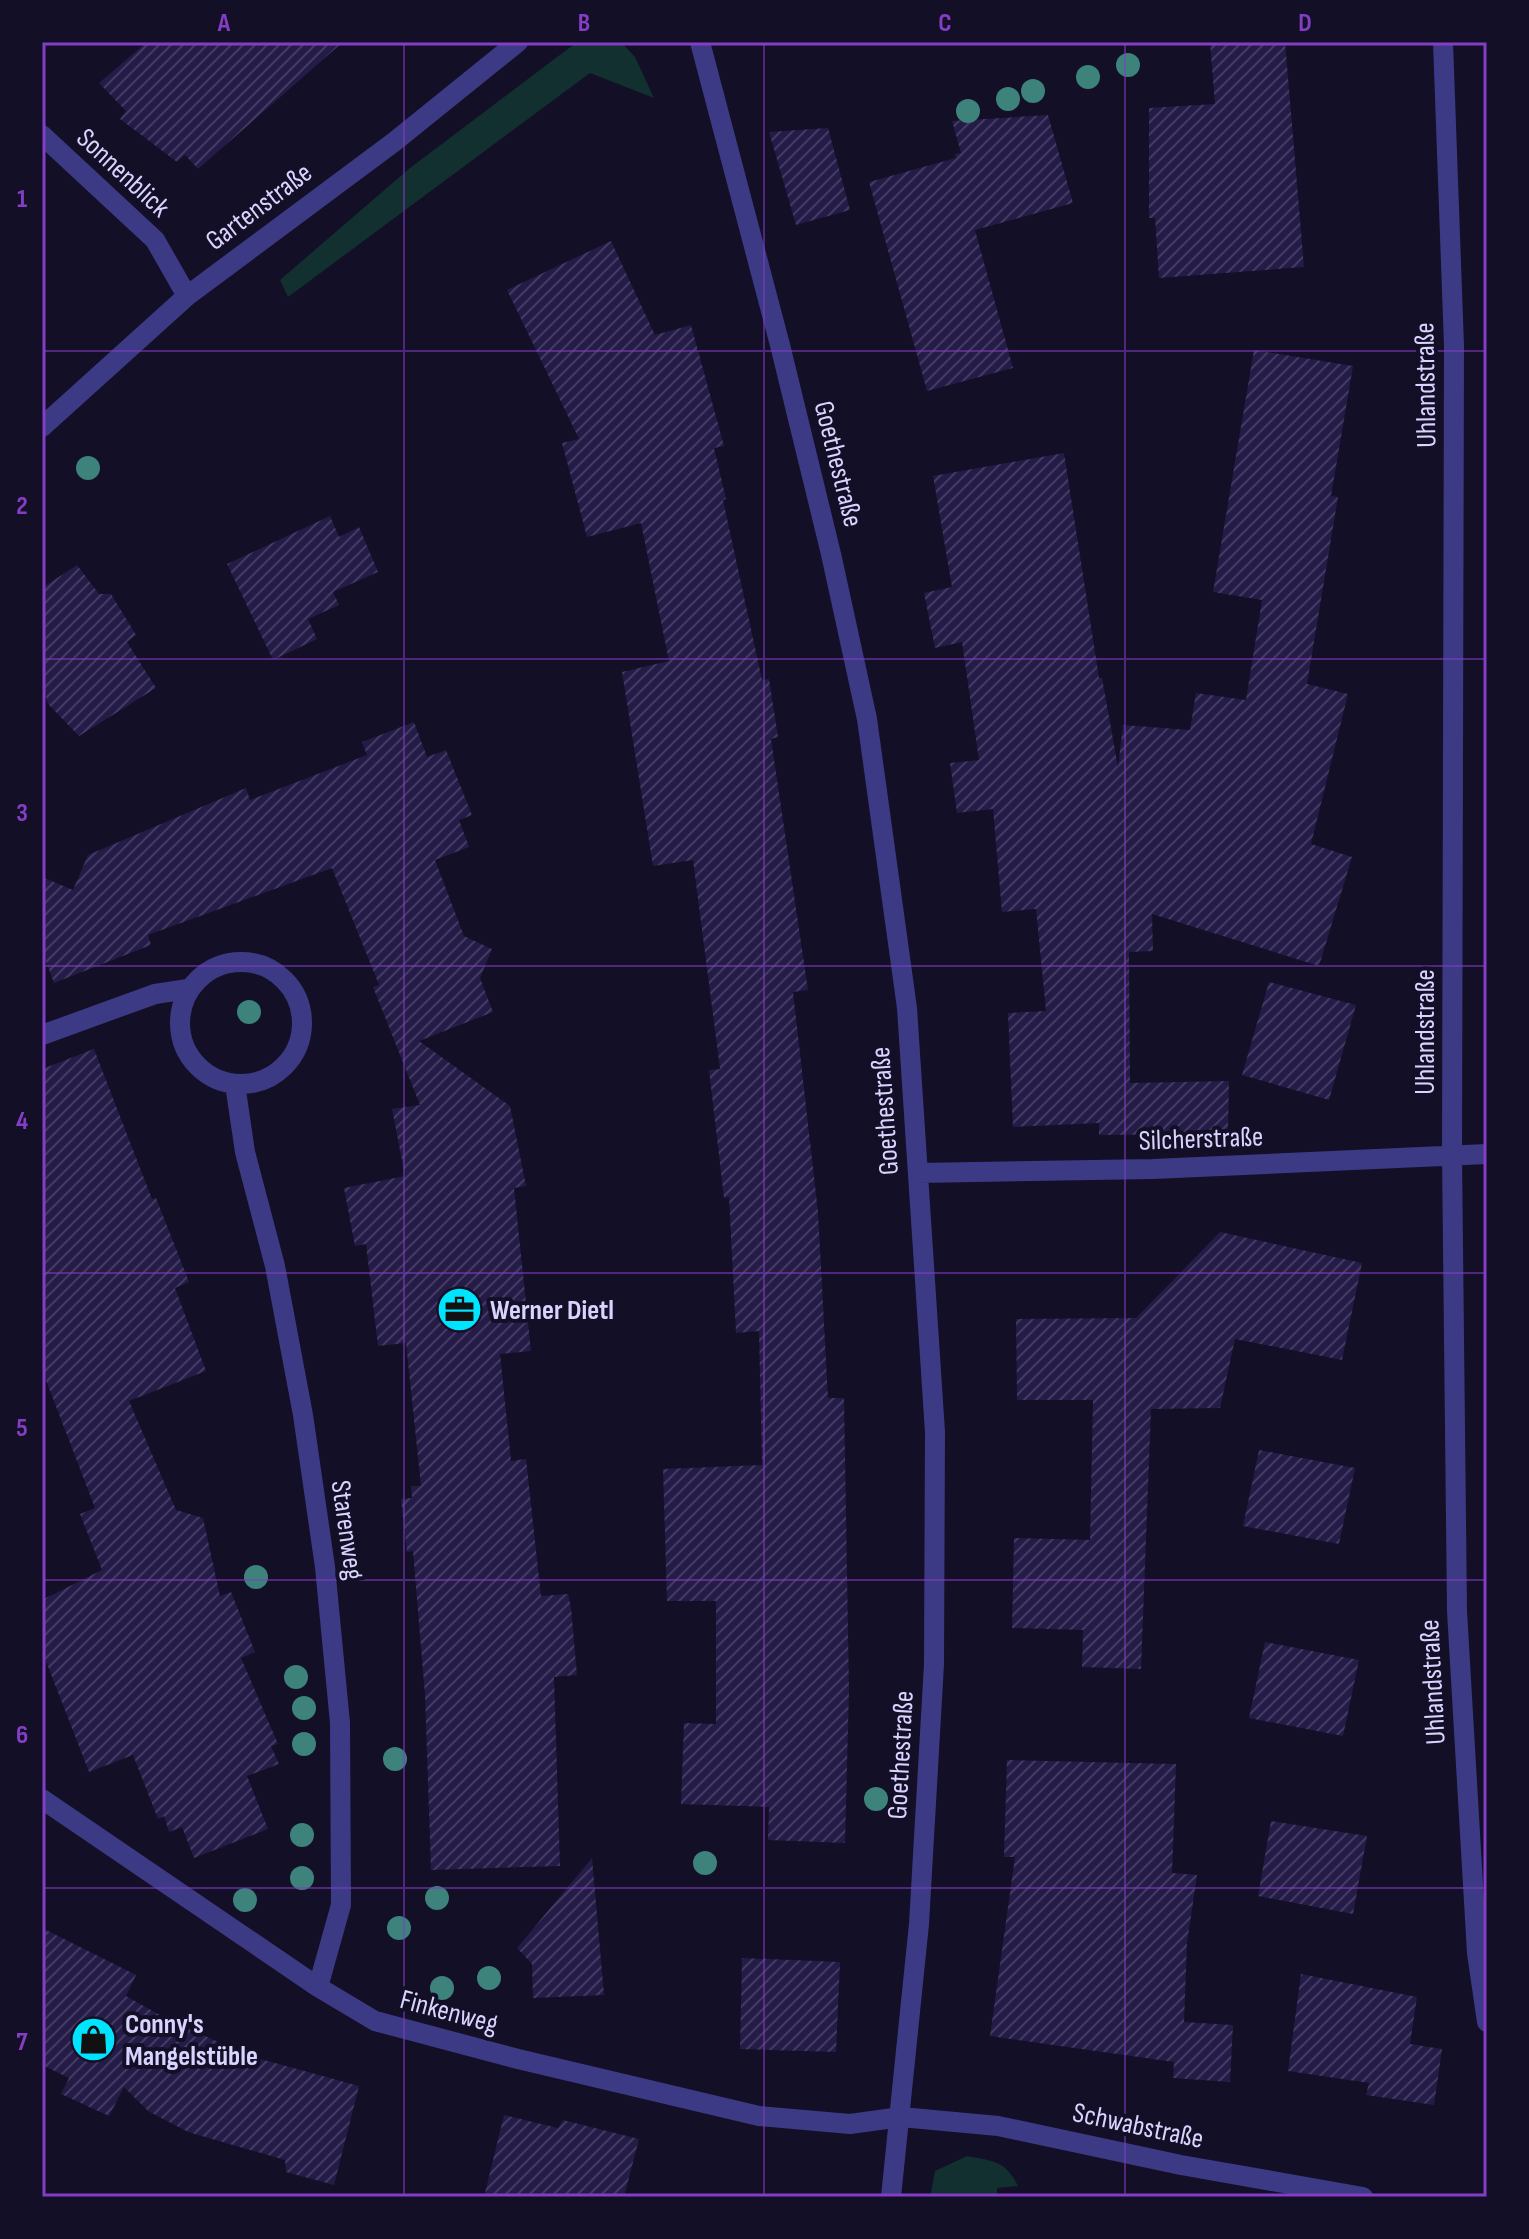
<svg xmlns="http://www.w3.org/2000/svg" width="1529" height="2239" font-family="'Sofia Sans Condensed',sans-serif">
<defs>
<pattern id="building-hatch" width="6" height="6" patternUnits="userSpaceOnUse" patternTransform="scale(2)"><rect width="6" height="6" fill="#241b47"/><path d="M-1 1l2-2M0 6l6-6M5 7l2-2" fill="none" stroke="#433b63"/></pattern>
</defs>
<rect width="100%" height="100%" fill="#130f26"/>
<path fill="#12302f" d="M577,42H621L635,57L654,98L590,73L288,297L280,280L410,168Z
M967,2156C994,2161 1006,2161 1018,2186L997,2188V2197H930L935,2171Z"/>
<path fill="url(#building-hatch)" d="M147,42H343L198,169L185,155L177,162L120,119L126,111L99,83Z
M1210,42H1285L1304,267L1159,278L1155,218H1149V108L1215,104Z
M1048,115L1073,203L975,230L1013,368L927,391L869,182L956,158L955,154L961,153L952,121Z
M828,128L850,210L796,225L769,132Z
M611,241L655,335L691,325L724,446L714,448L726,499L723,500L762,680L769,679L778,737L771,739L808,990L793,992L818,1212L828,1398H844L849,1690L845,1843L768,1840L769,1807L681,1804L684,1723L716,1724V1601H667L663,1469L762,1465L759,1331L736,1333L729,1197L724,1198L709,1070L720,1069L693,860L653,866L622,672L669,661L641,523L587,537L562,443L579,439L507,290Z
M1254,350L1353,366L1331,496L1338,497L1307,684L1348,694L1311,844L1352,857L1319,966L1152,914L1153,951L1129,952L1130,1083L1229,1081L1228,1134L1099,1135V1123L1013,1127L1008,1013L1046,1011L1036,909L1002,912L993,809L957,813L950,763L979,760L962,642L935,648L924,593L952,587L933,476L1064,453L1099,678H1102L1118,767L1123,725L1190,730L1196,693L1246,700L1262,600L1213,592Z
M330,516L339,537L359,527L378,572L333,592L339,605L308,619L317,639L273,660L227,564Z
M77,565L99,594H111L136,635L127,642L156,688L79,736L48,704L42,683V588Z
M414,722L427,757L446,750L472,815L459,820L469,847L435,860L464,936L492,949L480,978L493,1012L419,1041L510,1106L526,1186L514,1188L531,1351L500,1354L511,1461L526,1459L541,1596L568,1594L571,1608L577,1675L554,1677L560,1866L431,1870L425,1695L413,1551L407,1552L401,1499L412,1498L411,1486H421L406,1343L378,1346L366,1244L355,1246L344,1188L405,1176L392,1109L420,1105L373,987L379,985L332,868L148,935L151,945L54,983L42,951V877L73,890L88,855L246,788L250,800L367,755L362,742Z
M1269,982L1356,1005L1329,1100L1242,1075Z
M94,1049L152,1199L156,1198L189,1282L175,1288L206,1371L129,1401L176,1510L203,1518L220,1596L231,1592L255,1652L241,1658L278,1744L271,1746L279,1764L247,1776L268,1829L194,1858L182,1827L169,1832L164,1816L158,1819L133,1755L89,1772L42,1651V1600L102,1570L80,1514L95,1508L42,1370V1069Z
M1220,1232L1362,1263L1342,1360L1235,1339L1220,1408L1151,1409L1141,1669L1082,1667L1083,1630L1012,1628L1014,1538L1090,1540L1093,1400H1017L1016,1319L1136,1318Z
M1259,1450L1355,1468L1339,1544L1243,1526Z
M1265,1642L1359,1660L1343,1736L1249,1718Z
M1007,1760L1176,1764L1172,1873L1197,1875L1187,1943L1184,2022L1233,2025L1230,2082L1173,2078L1174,2062L990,2036L1015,1857H1004Z
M1271,1821L1367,1836L1353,1914L1258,1896Z
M592,1858L604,1995L533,1998L532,1964L517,1948Z
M42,1928L136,1975L126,1996L158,2014L246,2055L359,2086L334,2185L286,2172L285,2160L188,2132L148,2111L124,2087L109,2116L61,2094L69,2078L42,2065Z
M742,1958L840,1962L836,2052L740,2049Z
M1301,1974L1417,1997L1410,2044L1442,2049L1434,2105L1366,2095L1369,2083L1288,2071Z
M504,2115L558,2128L563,2120L639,2139L624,2197H484Z"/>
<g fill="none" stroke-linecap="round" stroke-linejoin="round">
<path stroke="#3d3a85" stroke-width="20" d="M700,42L780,345L831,554L867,719L907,1008L935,1432L934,1664L919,1924L891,2197
M1443,42L1454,346L1452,1155L1457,1611L1477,1953L1487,2022
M42,135L155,240L187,296
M42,427L187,296L394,142L518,42
M180 1023a61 61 0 1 1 122 0a61 61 0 1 1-122 0Z
M42,1035L155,994L188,989
M235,1084L245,1152L275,1266L303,1415L325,1567L340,1723L341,1905L318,1987
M918,1173L1153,1169L1487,1154
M42,1799L318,1987L375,2021L518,2059L759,2116L850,2124L901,2117L998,2126L1181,2165L1363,2197"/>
</g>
<g fill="#3d827b">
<circle cx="1128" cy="65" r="12"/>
<circle cx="1088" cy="77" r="12"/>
<circle cx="1033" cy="91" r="12"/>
<circle cx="1008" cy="99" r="12"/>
<circle cx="968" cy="111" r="12"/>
<circle cx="88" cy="468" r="12"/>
<circle cx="249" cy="1012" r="12"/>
<circle cx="256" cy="1577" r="12"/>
<circle cx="296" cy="1677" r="12"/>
<circle cx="304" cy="1708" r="12"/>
<circle cx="304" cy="1744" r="12"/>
<circle cx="395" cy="1759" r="12"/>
<circle cx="876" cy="1799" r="12"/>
<circle cx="302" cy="1835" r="12"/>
<circle cx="705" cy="1863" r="12"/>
<circle cx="302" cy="1878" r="12"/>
<circle cx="437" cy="1898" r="12"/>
<circle cx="245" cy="1900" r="12"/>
<circle cx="399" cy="1928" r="12"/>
<circle cx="489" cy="1978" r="12"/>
<circle cx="442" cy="1988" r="12"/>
</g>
<path fill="none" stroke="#843dc5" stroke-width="2" stroke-opacity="0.55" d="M404,42V2197M764,42V2197M1125,42V2197M42,351H1487M42,659H1487M42,966H1487M42,1273H1487M42,1580H1487M42,1888H1487"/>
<defs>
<symbol id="office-disc" viewBox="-11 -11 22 22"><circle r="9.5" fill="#00e5ff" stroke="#130f26"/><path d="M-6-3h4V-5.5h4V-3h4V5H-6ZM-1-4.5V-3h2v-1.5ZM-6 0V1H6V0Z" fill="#111"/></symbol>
<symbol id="shop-disc" viewBox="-11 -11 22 22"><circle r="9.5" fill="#00e5ff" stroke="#130f26"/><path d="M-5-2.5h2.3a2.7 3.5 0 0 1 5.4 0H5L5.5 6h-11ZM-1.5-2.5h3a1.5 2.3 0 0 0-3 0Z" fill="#111"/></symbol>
</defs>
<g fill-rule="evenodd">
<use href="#office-disc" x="434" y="1284" width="51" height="51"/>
<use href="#shop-disc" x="68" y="2014" width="51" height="51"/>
</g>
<g text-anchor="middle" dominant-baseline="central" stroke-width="8" stroke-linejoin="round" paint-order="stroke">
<g font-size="28" fill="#d9d4ff" stroke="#130f26">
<text transform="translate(123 173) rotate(43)">Sonnenblick</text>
<text transform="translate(259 207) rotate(-37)">Gartenstraße</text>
<text transform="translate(1426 385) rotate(-91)">Uhlandstraße</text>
<text transform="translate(838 464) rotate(76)">Goethestraße</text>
<text transform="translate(1425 1032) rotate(-90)">Uhlandstraße</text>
<text transform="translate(885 1111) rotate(-94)">Goethestraße</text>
<text transform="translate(1201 1139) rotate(-2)">Silcherstraße</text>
<text transform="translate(347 1530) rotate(82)">Starenweg</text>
<text transform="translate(1433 1682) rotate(-93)">Uhlandstraße</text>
<text transform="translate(901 1755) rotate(-87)">Goethestraße</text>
<text transform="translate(449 2012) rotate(15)">Finkenweg</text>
<text transform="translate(1138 2126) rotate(12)">Schwabstraße</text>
</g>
<g font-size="28" font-weight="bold" fill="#d9d4ff" stroke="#130f26" text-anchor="start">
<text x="490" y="1310">Werner Dietl</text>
<text x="125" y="2024">Conny's<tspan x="125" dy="32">Mangelstüble</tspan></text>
</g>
</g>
<rect width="1529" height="2239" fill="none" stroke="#130f26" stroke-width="88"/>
<rect x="44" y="44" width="1441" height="2151" fill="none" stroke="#843dc5" stroke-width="3"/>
<g font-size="26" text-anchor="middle" font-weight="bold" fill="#843dc5">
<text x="224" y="31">A</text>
<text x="584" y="31">B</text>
<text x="945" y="31">C</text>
<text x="1305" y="31">D</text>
<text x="22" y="207">1</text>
<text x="22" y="514">2</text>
<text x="22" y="821">3</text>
<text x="22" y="1129">4</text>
<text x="22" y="1436">5</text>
<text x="22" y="1743">6</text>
<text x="22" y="2050">7</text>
</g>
</svg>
